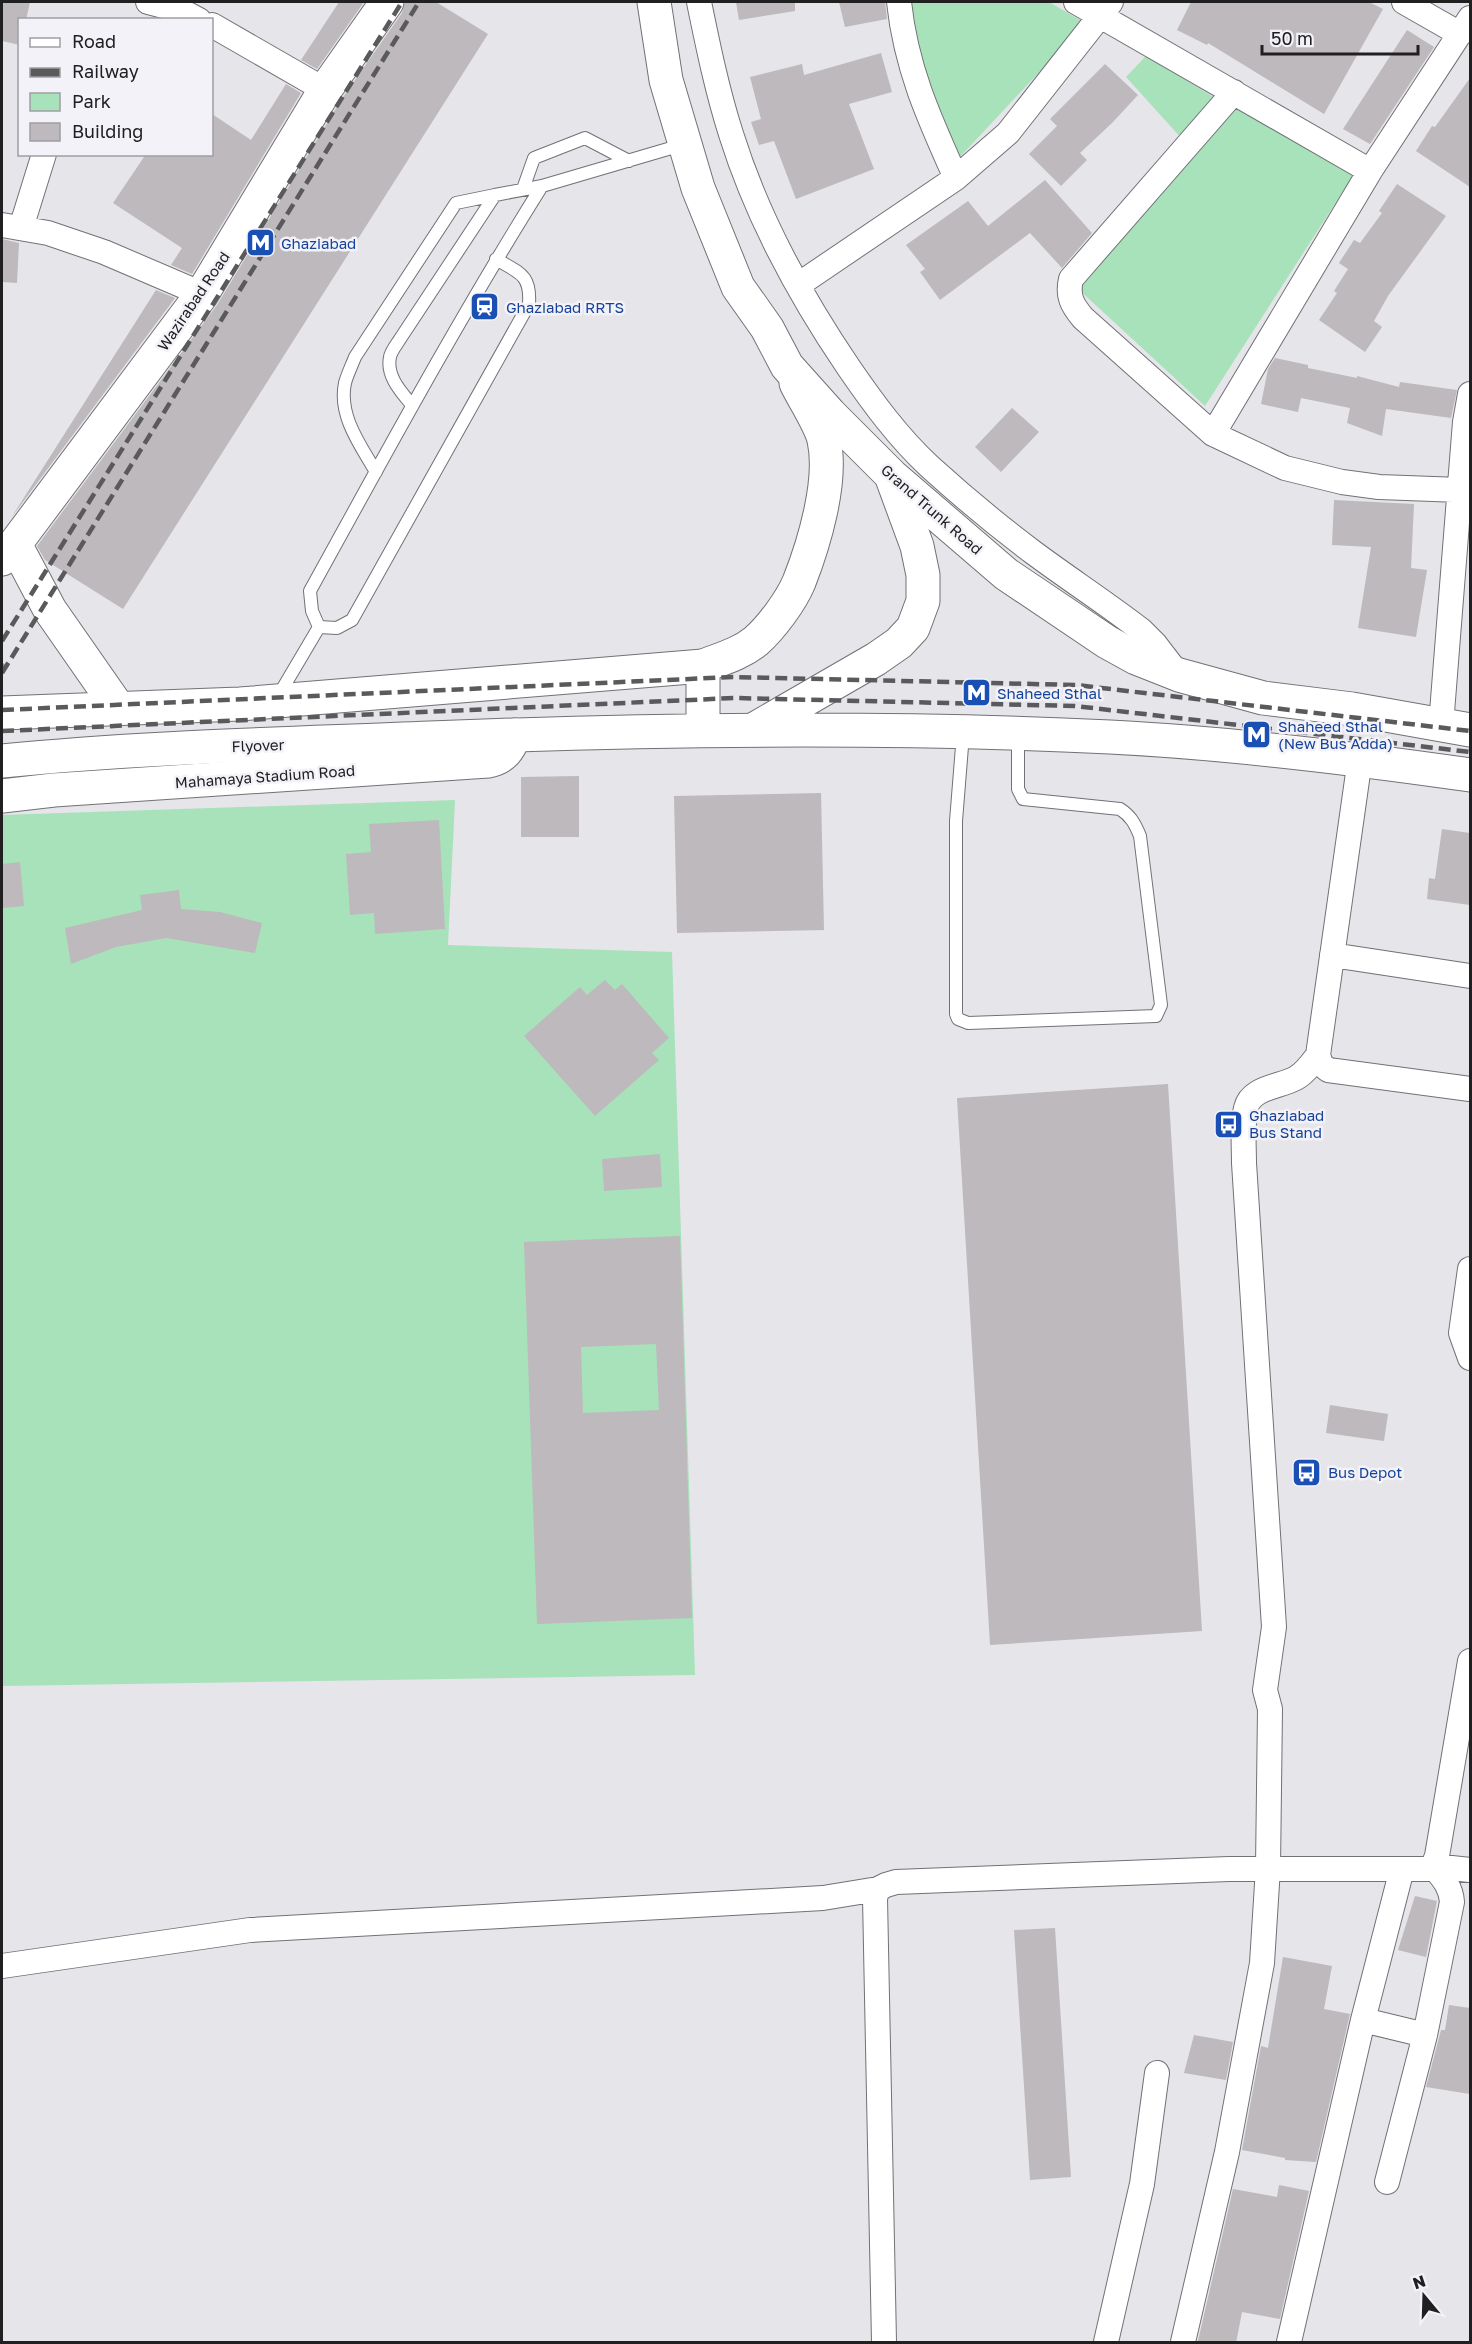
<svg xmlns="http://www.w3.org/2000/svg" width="1472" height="2344" font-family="'Golos Text',sans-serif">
<rect width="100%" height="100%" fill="#e5e5ea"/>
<path fill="#a7e2ba" d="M908,2H1049L1085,23L958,159L911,40Z
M1146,56L1220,101L1183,140L1126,77Z
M1237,99L1354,174L1205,406L1076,287Z
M455,800L448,945L672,952L695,1675L2,1686V815Z"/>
<path fill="#bdb9bc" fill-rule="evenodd" d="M2,2H30L26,20H20V45L2,41Z
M339,2H364L317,69L301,60Z
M405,2H436L488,34L123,609L45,560L37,546L217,305L341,100L402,13Z
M736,2H795V11L739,20Z
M839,2H885L887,19L845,27Z
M1191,2H1369L1383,9L1324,114L1208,43L1207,45L1177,30Z
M1407,30L1434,47L1370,144L1343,129Z
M881,53L892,92L849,104L874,169L796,199L774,141L759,145L751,122L761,119L750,77L802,64L804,75Z
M1105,64L1138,95L1112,123L1080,153L1087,160L1061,186L1029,154L1057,126L1050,119Z
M1470,78V187L1416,151L1432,126L1435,127Z
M286,84L301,93L192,274L171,265L182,248L113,203L146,154H212V114L251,140Z
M1045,180L1092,233L1062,268L1030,233L940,300L920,272L925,269L906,245L968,201L988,226Z
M1397,184L1446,216L1388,296L1374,321L1382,327L1365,352L1319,320L1337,293L1334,291L1348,269L1339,263L1354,240L1360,243L1382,213L1379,211Z
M2,239L19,243L17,283L2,282Z
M156,290L175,298L11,518Z
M1275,358L1308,365V368L1357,378V376L1399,387L1400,382L1457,390L1451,418L1386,409L1382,436L1347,423L1350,408L1301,398L1298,412L1261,404L1268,369Z
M1012,408L1039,432L1001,472L975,447Z
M1334,500L1414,504L1411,568L1427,570L1416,637L1358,628L1371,547L1332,545Z
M579,776V837H521V777Z
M821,793L824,930L677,933L674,796Z
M439,820L445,929L375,934L374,913L350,915L346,854L371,852L369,824Z
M1442,829L1470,833V905L1427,899L1429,878L1435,879Z
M20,862L24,906L2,908V864Z
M179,890L181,909L220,912L262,923L255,953L166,938L116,947L71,964L65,928L142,910L140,895Z
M605,980L615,990L622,984L669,1038L652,1053L659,1060L595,1116L524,1036L580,987L587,995Z
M1168,1084L1202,1631L990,1645L957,1098Z
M660,1154L662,1187L604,1191L602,1159Z
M680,1236L692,1618L537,1624L524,1242ZM656,1344L659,1410L583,1413L581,1347Z
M1330,1405L1388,1414L1384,1441L1326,1433Z
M1415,1896L1437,1901L1426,1957L1398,1950Z
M1055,1928L1071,2177L1030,2180L1014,1930Z
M1283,1957L1332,1966L1324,2009L1350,2014L1316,2162L1285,2160V2158L1242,2150L1261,2046L1268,2048Z
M1449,2005L1470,2008V2094L1426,2087L1441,2030H1445Z
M1194,2035L1233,2042L1226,2080L1184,2073Z
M1279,2185L1309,2191L1280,2319L1242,2312L1236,2343L1198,2341L1233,2189L1277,2197Z"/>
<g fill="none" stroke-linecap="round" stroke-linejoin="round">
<defs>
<path id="service" d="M523,189L534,158L585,138L629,161
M412,405C401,392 386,376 390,357C391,351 397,344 400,339L495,195L542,186
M376,472C361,446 338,416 345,383C347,375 352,365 355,357L456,203L495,195
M319,627L337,628L352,620L529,304C531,274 519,273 496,259
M277,698L319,627L312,611L310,591C385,455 459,318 542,186L685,144
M963,734L956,821V1014L958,1019L968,1023L1156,1016L1161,1005L1140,836C1135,824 1131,816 1120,809L1023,799L1018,789V735"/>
<path id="minor" d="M148,2L182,11L199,20
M699,2C708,46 717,90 731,134C757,217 800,296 849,368C873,403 898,437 929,466C962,496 998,526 1034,553C1069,579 1106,603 1141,630L1155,644L1178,674
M899,2C906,68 929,118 956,178
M1076,2L1370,171L1470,18
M1404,2L1460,34
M212,25L325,90
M1234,92L1071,279C1067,296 1072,305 1083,318L1213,434L1285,468L1342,482L1379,487L1460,490
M2,225L48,233L104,252L202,294
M21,228L44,154
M798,285L956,178L1008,133L1111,2
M1213,434L1370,171
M1441,725L1465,422L1470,394
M1360,759L1318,1055L1321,1064L1328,1070L1470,1089
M1332,955L1470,976
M1470,1269L1461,1333L1470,1358
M1433,1866L1470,1870
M2,1966L250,1930L823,1898L878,1889
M1363,2020L1425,2035
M1387,2182L1425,2035L1452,1902C1451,1887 1443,1878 1433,1866
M884,2342L875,1898L878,1889L886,1885L896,1882L1229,1869H1427L1433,1866L1437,1856L1470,1661
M1106,2342L1142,2184L1157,2073
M1183,2342L1227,2152L1262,1963L1268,1868L1270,1709L1265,1690L1274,1627L1244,1163C1244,1147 1242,1123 1246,1108C1251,1087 1280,1087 1296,1078C1305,1073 1312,1063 1318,1055
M1289,2342L1363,2020L1402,1869"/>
<path id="secondary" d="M2,713L240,704L703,666C721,659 740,654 756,641C771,628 791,601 799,582C814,544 833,481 824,440C821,425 803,398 796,383
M2,796L54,790L488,761C504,758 509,749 515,735"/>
<path id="trunk" d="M654,2L666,80L698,188L738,287L767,328L787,366L830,414L892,476L1006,574L1107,642L1136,658L1179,675L1263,698L1352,709L1470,730
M15,544L50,610L119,709
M2,559L15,544L202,294L325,90L387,2
M703,666V729
M753,730L876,659L899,643L913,628L923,601V575L917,546L892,478
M2,761C144,747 287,744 430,738C656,729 884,726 1110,737C1231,743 1351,758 1470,775"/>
</defs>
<use href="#service" stroke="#717176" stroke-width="14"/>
<use href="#minor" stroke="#717176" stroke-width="26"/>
<use href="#secondary" stroke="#717176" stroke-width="35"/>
<use href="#trunk" stroke="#717176" stroke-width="35"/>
<path stroke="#959598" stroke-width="4" stroke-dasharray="3 3" stroke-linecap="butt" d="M2,666L8,664"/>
<use href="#service" stroke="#fff" stroke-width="12"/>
<use href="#minor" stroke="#fff" stroke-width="24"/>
<use href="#secondary" stroke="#fff" stroke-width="33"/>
<use href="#trunk" stroke="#fff" stroke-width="33"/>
<path stroke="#5a5a5c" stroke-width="4.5" stroke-dasharray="12 6" stroke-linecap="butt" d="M2,641L402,2
M2,673L419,2
M2,710L733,677L1076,685L1470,731
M2,731L734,698L1075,706L1470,752"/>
</g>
<defs>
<symbol id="metro-square" viewBox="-11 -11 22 22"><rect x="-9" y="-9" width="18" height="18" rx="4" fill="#1a4fb4" stroke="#f3f2f8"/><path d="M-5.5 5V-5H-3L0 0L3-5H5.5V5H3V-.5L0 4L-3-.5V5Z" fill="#fff"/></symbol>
<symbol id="station-square" viewBox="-11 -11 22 22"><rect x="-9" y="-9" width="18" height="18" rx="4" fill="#1a4fb4" stroke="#f3f2f8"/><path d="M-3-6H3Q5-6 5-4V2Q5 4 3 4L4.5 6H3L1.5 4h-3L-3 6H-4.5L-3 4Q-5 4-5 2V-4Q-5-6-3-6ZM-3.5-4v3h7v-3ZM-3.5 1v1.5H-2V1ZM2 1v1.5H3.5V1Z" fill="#fff"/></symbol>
<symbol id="bus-square" viewBox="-11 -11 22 22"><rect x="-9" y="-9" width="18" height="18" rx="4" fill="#1a4fb4" stroke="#f3f2f8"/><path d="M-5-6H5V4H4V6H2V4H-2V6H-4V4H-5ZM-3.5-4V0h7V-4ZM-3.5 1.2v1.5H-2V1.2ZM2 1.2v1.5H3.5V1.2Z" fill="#fff"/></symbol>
</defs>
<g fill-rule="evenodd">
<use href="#metro-square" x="244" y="226" width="33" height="33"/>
<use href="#station-square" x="468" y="290" width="33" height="33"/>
<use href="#metro-square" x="960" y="676" width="33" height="33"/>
<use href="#metro-square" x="1240" y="718" width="33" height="33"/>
<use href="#bus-square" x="1212" y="1108" width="33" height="33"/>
<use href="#bus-square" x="1290" y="1456" width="33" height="33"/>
</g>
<g text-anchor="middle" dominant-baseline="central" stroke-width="5" stroke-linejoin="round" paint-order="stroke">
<g font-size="15" fill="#164399" stroke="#f3f2f8" text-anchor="start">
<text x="281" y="243">Ghaziabad</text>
<text x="506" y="307">Ghaziabad RRTS</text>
<text x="997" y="693">Shaheed Sthal</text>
<text x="1278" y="726">Shaheed Sthal<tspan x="1278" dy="17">(New Bus Adda)</tspan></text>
<text x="1249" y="1115">Ghaziabad<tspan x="1249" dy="17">Bus Stand</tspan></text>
<text x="1328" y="1472">Bus Depot</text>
</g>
<g font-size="15" fill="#202021" stroke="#f3f2f8">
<text transform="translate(193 301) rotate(-56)">Wazirabad Road</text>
<text transform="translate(932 509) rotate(41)">Grand Trunk Road</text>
<text transform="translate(258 745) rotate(-2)">Flyover</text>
<text transform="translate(265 776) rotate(-4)">Mahamaya Stadium Road</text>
</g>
</g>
<rect width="1472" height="2344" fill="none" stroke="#202021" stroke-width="6"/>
<rect x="18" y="18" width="195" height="138" fill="#f3f2f8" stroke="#9f9ea2" stroke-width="1.5"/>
<rect x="30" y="38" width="30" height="9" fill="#ffffff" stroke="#9f9ea2" stroke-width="1.5"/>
<text x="72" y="48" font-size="18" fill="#202021">Road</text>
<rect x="30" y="68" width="30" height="9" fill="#5a5a5c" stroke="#9f9ea2" stroke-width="1.5"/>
<text x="72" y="78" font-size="18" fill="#202021">Railway</text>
<rect x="30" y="93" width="30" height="18" fill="#a7e2ba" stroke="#9f9ea2" stroke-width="1.5"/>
<text x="72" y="108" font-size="18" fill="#202021">Park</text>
<rect x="30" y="123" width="30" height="18" fill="#bdb9bc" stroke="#9f9ea2" stroke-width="1.5"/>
<text x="72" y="138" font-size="18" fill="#202021">Building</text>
<g transform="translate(1424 2296) rotate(341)" stroke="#f3f2f8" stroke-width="4.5" paint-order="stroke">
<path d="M0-4.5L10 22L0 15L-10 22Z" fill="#202021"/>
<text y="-9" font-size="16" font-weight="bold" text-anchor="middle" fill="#202021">N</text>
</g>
<path d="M1262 45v9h156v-9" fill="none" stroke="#202021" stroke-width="3"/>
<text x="1271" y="45" font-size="18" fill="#202021" stroke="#f3f2f8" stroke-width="4.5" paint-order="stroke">50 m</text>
</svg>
